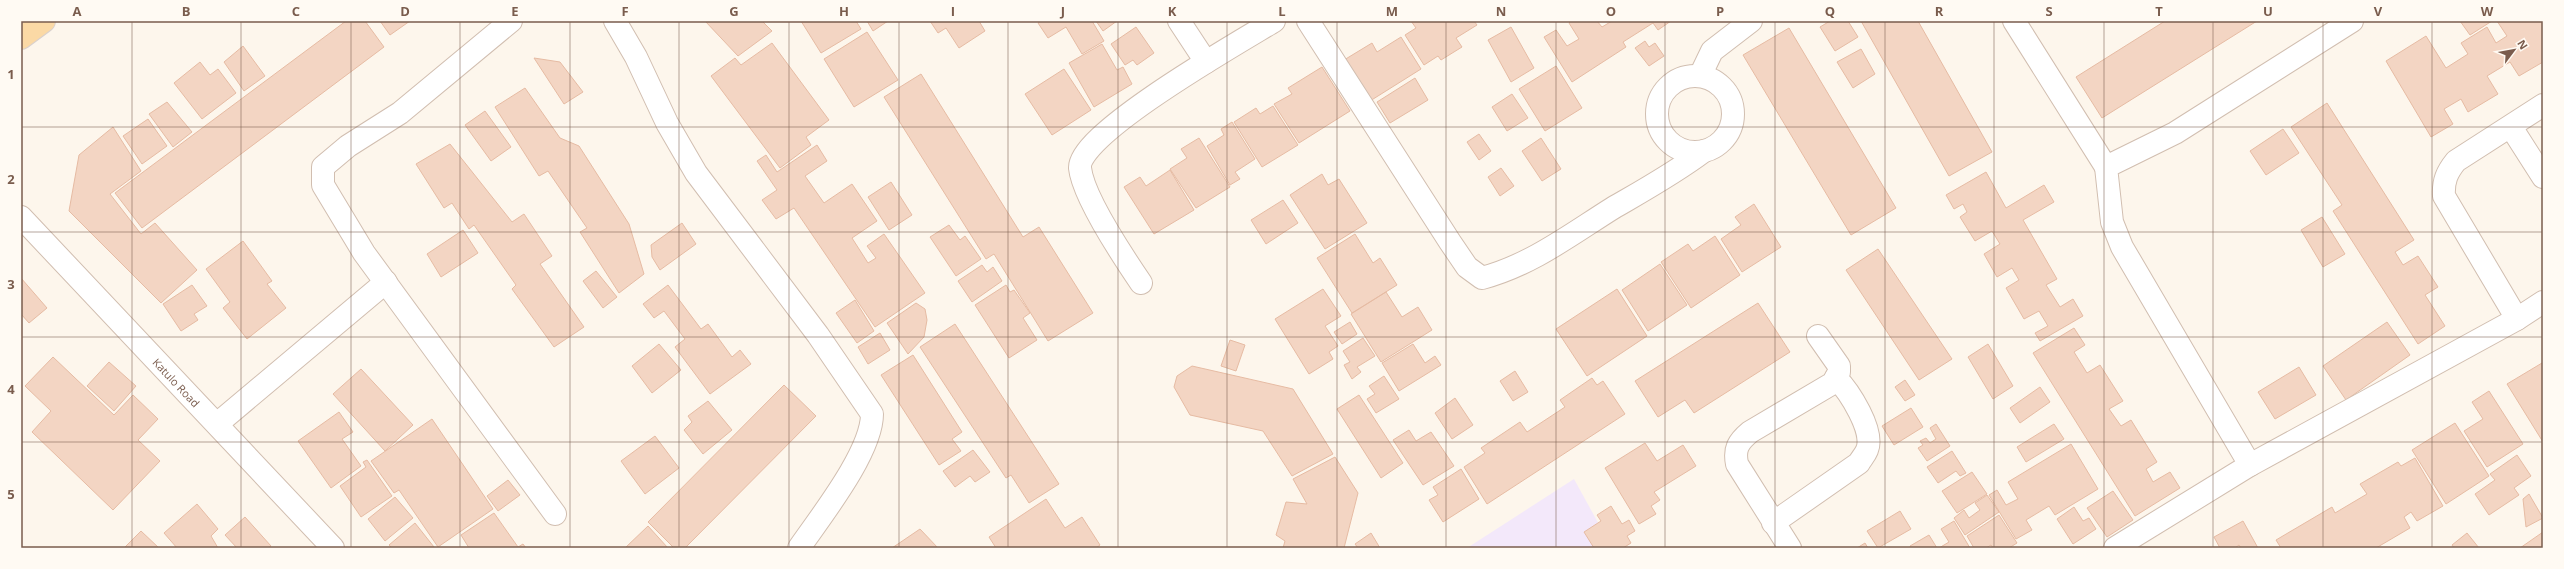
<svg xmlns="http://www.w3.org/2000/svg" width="2564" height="569" font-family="'Open Sans',sans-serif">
<rect width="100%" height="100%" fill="#fdf6ec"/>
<path fill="#f3e8fa" d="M1574,479L1612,548H1467Z"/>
<path fill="#f3d5c3" stroke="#e6bba3" d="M346,21H365L384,47L142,228L115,193Z
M380,21H410L390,35Z
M705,21H762L772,31L738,56Z
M801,21H856L861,29L821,53Z
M867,21H888L873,31Z
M930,21H979L985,31L959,48L946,28L938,33Z
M1041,21H1092L1104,41L1082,54L1066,27L1048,38L1038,23Z
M1096,21H1117L1103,31Z
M1411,21H1474L1477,25L1456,38L1462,47L1441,60L1438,56L1424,65L1405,35L1416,28Z
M1571,21H1597L1602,27L1612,21H1671L1658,30L1653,23L1623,42L1626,47L1572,82L1544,37L1556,30L1567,46L1579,39L1569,23Z
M1830,21H1848L1858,37L1835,51L1820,27Z
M1861,21H1918L1992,152L1949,176Z
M2165,21H2257L2102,118L2076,77Z
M2460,21H2492L2470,35Z
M2497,21H2543V62L2519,76L2510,62L2487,76L2498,94L2468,112L2461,99L2444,109L2453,124L2431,137L2386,61L2426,36L2446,68L2468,54L2461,43L2487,27L2496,43L2507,36Z
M1136,27L1154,53L1137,65L1133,60L1125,65L1111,44Z
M1511,27L1534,68L1511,82L1488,40Z
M1789,28L1896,208L1851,235L1743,55Z
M867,32L898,80L854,107L824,59Z
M1401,37L1421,69L1370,101L1344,60L1372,43L1377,52Z
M1645,41L1649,47L1655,43L1664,56L1649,66L1635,48Z
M772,43L829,120L806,137L811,145L780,168L711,76L735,58L741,65Z
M1102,44L1117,70L1123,67L1132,84L1094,107L1069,63Z
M243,46L265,76L244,91L224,62Z
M1861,49L1875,74L1853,88L1837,62Z
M534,58L560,62L583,92L564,104Z
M200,62L210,75L218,69L236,93L202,119L174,83Z
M1556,66L1582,108L1545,131L1519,89Z
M1322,67L1350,111L1299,143L1274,104L1292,94L1288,88Z
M1064,69L1091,110L1052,135L1025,94Z
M921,74L1023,237L1039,227L1093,313L1048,341L994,254L986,259L884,97Z
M1415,78L1428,100L1390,123L1377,102Z
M525,88L560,138L579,146L629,224L644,274L619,293L580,232L587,228L548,171L539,176L495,107Z
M1512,94L1528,118L1507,131L1492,107Z
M167,102L192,132L173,147L149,114Z
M2327,103L2414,240L2395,252L2403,265L2418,256L2438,287L2425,295L2445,326L2418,344L2333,211L2342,205L2291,127Z
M1273,106L1298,145L1262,167L1234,122L1256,108L1260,114Z
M485,111L511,147L491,161L465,125Z
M148,119L167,146L142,164L123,136Z
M1232,122L1255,159L1235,172L1240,179L1230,185L1207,146L1224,135L1221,129Z
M113,127L141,171L110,194L141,234L155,223L197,270L161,303L69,211L79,155Z
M2283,129L2299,153L2266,175L2250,151Z
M1479,134L1491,151L1479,160L1467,142Z
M1199,138L1230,187L1196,208L1170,169L1187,158L1181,149Z
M1541,138L1561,169L1542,181L1522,151Z
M450,144L512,222L524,214L552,256L540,264L584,327L554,347L512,289L516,285L474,225L469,229L452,203L444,208L416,164Z
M817,145L827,161L805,176L824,203L852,184L877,221L852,238L868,263L876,258L867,246L884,234L925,293L875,327L794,208L776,219L762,200L777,190L757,161L766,155L777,172Z
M1501,168L1514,186L1500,196L1488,177Z
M1170,170L1194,210L1154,234L1124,187L1140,177L1146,186Z
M1986,172L2006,208L2044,185L2054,202L2023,220L2057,279L2046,285L2060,307L2073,299L2083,316L2040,341L2035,333L2048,326L2039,311L2024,319L2006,288L2019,280L2012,268L1997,277L1984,254L2000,244L1992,231L1975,241L1960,217L1967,212L1963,204L1954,209L1946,195Z
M1322,174L1328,185L1339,179L1367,223L1325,249L1290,195Z
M891,182L912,215L889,230L868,197Z
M1283,200L1298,223L1266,244L1251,220Z
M1754,204L1781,247L1742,272L1721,239L1741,225L1735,217Z
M2322,217L2345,254L2323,267L2301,230Z
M682,223L696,244L660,270L652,257L651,245Z
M949,225L960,240L965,236L981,259L956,276L930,237Z
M463,230L478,253L441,277L427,254Z
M1355,234L1373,263L1380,258L1397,285L1352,313L1317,258Z
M1715,236L1740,275L1691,308L1661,262L1688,244L1693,251Z
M243,241L272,281L267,284L286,308L247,339L223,308L230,302L206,269Z
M1878,249L1952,359L1919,380L1846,270Z
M1660,264L1687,305L1648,331L1622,290Z
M982,265L987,272L993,267L1002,281L972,302L958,281Z
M596,271L617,297L603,308L583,281Z
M21,278L47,308L29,323L21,314Z
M192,285L207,306L194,314L198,320L181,331L163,304Z
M668,285L701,329L708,324L732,357L740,350L751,364L710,394L675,347L685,339L664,311L654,318L643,304Z
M1006,285L1010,292L1014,290L1030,313L1023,318L1037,340L1009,358L975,305Z
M1323,289L1341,316L1325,326L1338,346L1329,352L1333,359L1309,374L1275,319Z
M1617,289L1647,336L1587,376L1556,329Z
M1386,292L1402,317L1418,307L1432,330L1381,362L1351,314Z
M855,300L874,331L857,343L836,313Z
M916,303L925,309L927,320L924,337L908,354L887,323Z
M1758,303L1790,352L1694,413L1685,400L1658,417L1635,381Z
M1350,322L1357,334L1342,344L1334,332Z
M2387,322L2410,355L2346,400L2323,366Z
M955,324L1059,484L1029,503L1011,475L1006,478L920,347Z
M2074,328L2085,345L2074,352L2087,373L2100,365L2123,401L2109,409L2121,426L2131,420L2157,462L2146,469L2153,482L2170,472L2180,488L2135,516L2033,353Z
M880,333L890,350L868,364L858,347Z
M1363,338L1375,356L1357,367L1361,372L1352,379L1344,365L1350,362L1343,351Z
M1230,340L1245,345L1236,371L1221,366Z
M659,344L681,370L652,393L632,366Z
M1413,344L1425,363L1435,356L1441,365L1399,391L1382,363Z
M1988,344L2013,386L1993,399L1968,357Z
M913,355L962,432L952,439L961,451L939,465L881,375Z
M53,357L114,415L133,395L158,419L138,440L160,461L113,510L32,432L51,411L25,386Z
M109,362L136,386L114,411L87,386Z
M2542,363L2543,365V442L2507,384Z
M1192,366L1293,389L1333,454L1292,476L1263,431L1190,415L1174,387L1177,376Z
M2299,367L2316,395L2275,419L2258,392Z
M361,369L413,425L385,451L333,394Z
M1515,371L1528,392L1513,401L1500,381Z
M1384,376L1399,399L1376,413L1367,399L1375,394L1369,386Z
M1592,378L1597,385L1603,381L1625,414L1487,504L1464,467L1485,453L1481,448L1520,422L1527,432L1565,407L1560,400Z
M1905,380L1915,395L1905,401L1895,387Z
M784,385L816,416L685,548H674L648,522Z
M2040,387L2050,402L2020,423L2010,408Z
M2489,391L2523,444L2487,467L2464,431L2483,419L2472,402Z
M1359,395L1403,463L1381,478L1337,409Z
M1455,398L1473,425L1452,439L1435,413Z
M708,401L732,430L703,454L684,430L692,422L688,416Z
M1911,408L1923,427L1894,445L1882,426Z
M339,412L353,432L342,439L361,466L331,488L298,441Z
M432,419L493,509L438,547L399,490L394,493L371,461Z
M2455,423L2489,476L2446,504L2412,450Z
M1936,424L1950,446L1927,461L1918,448L1923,445L1920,441L1926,438L1930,443L1936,439L1930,428Z
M2054,424L2064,439L2026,462L2017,447Z
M1409,430L1416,441L1431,432L1454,466L1423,485L1393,440Z
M655,436L679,468L645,494L621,461Z
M1645,443L1657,461L1683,445L1696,466L1654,492L1660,500L1651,506L1656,514L1639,524L1605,468Z
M2071,444L2098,489L2055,515L2049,506L2026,520L2032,530L2016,539L1989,495L1997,490L2006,505L2018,499L2008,482Z
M973,450L990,472L975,482L970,476L955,487L943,471Z
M1952,451L1966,473L1960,476L1956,471L1938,483L1927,467Z
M2517,455L2531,476L2514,488L2519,495L2489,515L2475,494L2495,480L2490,474Z
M1335,457L1358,493L1344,548H1283L1285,541L1276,535L1286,502L1307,504L1293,479Z
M2415,458L2443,506L2417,521L2411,512L2404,517L2410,528L2376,548H2281L2276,540L2332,507L2335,513L2367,494L2360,484L2398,462L2401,466Z
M367,460L392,496L361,517L340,486L366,467L363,462Z
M1461,469L1479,499L1443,522L1429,500L1438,495L1433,487Z
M1972,472L1987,494L1957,513L1942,491Z
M508,480L520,495L498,511L487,496Z
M2113,491L2133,520L2107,537L2087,508Z
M2529,494L2543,518L2526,527L2523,499Z
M1987,495L1999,512L1965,535L1954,518L1964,510L1969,518L1980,510L1975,503Z
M395,497L413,518L385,541L368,519Z
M1046,499L1065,528L1082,517L1100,545L1096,548H996L989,537Z
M197,504L218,529L211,536L218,548H177L164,533Z
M1611,506L1622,524L1629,520L1635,531L1627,536L1631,543L1623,548H1594L1584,532L1601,521L1597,515Z
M2074,507L2083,521L2089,518L2096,529L2073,544L2057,519Z
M1900,511L1911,529L1878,548L1867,531Z
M494,513L518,547L523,544L526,548H469L461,535Z
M1999,515L2017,543L2009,548H1993L1991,545L1986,548H1974L1967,536Z
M245,517L271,546L268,548H237L225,535Z
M1954,521L1970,548H1939L1949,542L1941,529Z
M2243,521L2258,548H2241L2239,545L2235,548H2220L2214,537Z
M415,523L434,547L392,548L389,545Z
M648,526L668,548H625Z
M920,529L938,548H892Z
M141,531L159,548H124Z
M2543,532V548H2520Z
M1371,533L1380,548H1358L1355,544Z
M2467,533L2479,548H2454L2452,545Z
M1929,535L1937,548H1911L1910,546Z
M1865,543L1868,548H1857Z"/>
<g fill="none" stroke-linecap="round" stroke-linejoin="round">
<defs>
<g id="minor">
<path d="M511,21L400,113L348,146L323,167V185L364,253L555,514"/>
<path d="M615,21L636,57L667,123L696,173L818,335L872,414C872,452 821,516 799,548"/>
<path d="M1179,21L1206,62"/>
<path d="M1308,21L1450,242L1467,267L1482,278C1531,265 1570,235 1613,208C1644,190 1675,173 1704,151"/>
<path d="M2014,21L2106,167"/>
<path d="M1700,76L1712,51L1751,21"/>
<circle cx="1695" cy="114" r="38"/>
<path d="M2511,127L2543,177"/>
<path id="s1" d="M21,217L333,548"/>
<path d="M1141,283C1124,258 1083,197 1080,168C1077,134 1243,40 1274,21"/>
<path d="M2517,319L2543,302"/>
<path d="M217,424L386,282"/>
<path d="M2250,465L2517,319L2444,196C2443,181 2447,172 2456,161L2543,105"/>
<path d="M1773,523L1859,463C1861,459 1865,455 1867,450C1875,431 1849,391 1836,378"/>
<path d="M1790,548L1737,464C1734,449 1738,442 1750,432L1833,383L1839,372V366L1818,336"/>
<path d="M2115,548L2250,465L2122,247L2112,222L2106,167L2175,133L2352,21"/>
</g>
<path id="major" d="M21,38L44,21"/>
</defs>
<use href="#minor" stroke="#d1beb0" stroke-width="24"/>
<use href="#major" stroke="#dad1cd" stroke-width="24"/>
<use href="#minor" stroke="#fff" stroke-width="22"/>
<use href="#major" stroke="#fbd9a5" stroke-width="22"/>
</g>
<path fill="none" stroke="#7a5c4d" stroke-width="1" stroke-opacity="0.55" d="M132,21V548M241,21V548M351,21V548M460,21V548M570,21V548M679,21V548M789,21V548M899,21V548M1008,21V548M1118,21V548M1227,21V548M1337,21V548M1446,21V548M1556,21V548M1665,21V548M1775,21V548M1885,21V548M1994,21V548M2104,21V548M2213,21V548M2323,21V548M2432,21V548M21,127H2543M21,232H2543M21,337H2543M21,442H2543"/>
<g text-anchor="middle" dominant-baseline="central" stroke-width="3.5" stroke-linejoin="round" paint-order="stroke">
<g font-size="11" fill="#7a5c4d" stroke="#fffaf3">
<text stroke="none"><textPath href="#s1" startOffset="227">Katulo Road</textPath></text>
</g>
</g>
<rect width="2564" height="569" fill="none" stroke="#fffaf3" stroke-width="44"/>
<g transform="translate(2514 50) rotate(58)" stroke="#fffaf3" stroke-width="3" paint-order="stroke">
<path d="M0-3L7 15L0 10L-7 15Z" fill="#7a5c4d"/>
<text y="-6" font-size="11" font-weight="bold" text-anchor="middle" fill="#7a5c4d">N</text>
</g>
<rect x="22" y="22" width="2520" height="525" fill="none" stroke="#7a5c4d" stroke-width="1.5"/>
<g font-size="13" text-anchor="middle" font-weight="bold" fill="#7a5c4d">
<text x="77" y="16">A</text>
<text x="186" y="16">B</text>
<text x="296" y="16">C</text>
<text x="405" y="16">D</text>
<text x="515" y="16">E</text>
<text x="625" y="16">F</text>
<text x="734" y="16">G</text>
<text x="844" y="16">H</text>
<text x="953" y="16">I</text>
<text x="1063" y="16">J</text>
<text x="1172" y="16">K</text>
<text x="1282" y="16">L</text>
<text x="1392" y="16">M</text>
<text x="1501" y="16">N</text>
<text x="1611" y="16">O</text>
<text x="1720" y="16">P</text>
<text x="1830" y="16">Q</text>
<text x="1939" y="16">R</text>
<text x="2049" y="16">S</text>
<text x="2159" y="16">T</text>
<text x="2268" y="16">U</text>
<text x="2378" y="16">V</text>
<text x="2487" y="16">W</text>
<text x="11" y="79">1</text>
<text x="11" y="184">2</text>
<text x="11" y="289">3</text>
<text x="11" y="394">4</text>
<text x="11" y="499">5</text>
</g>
</svg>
